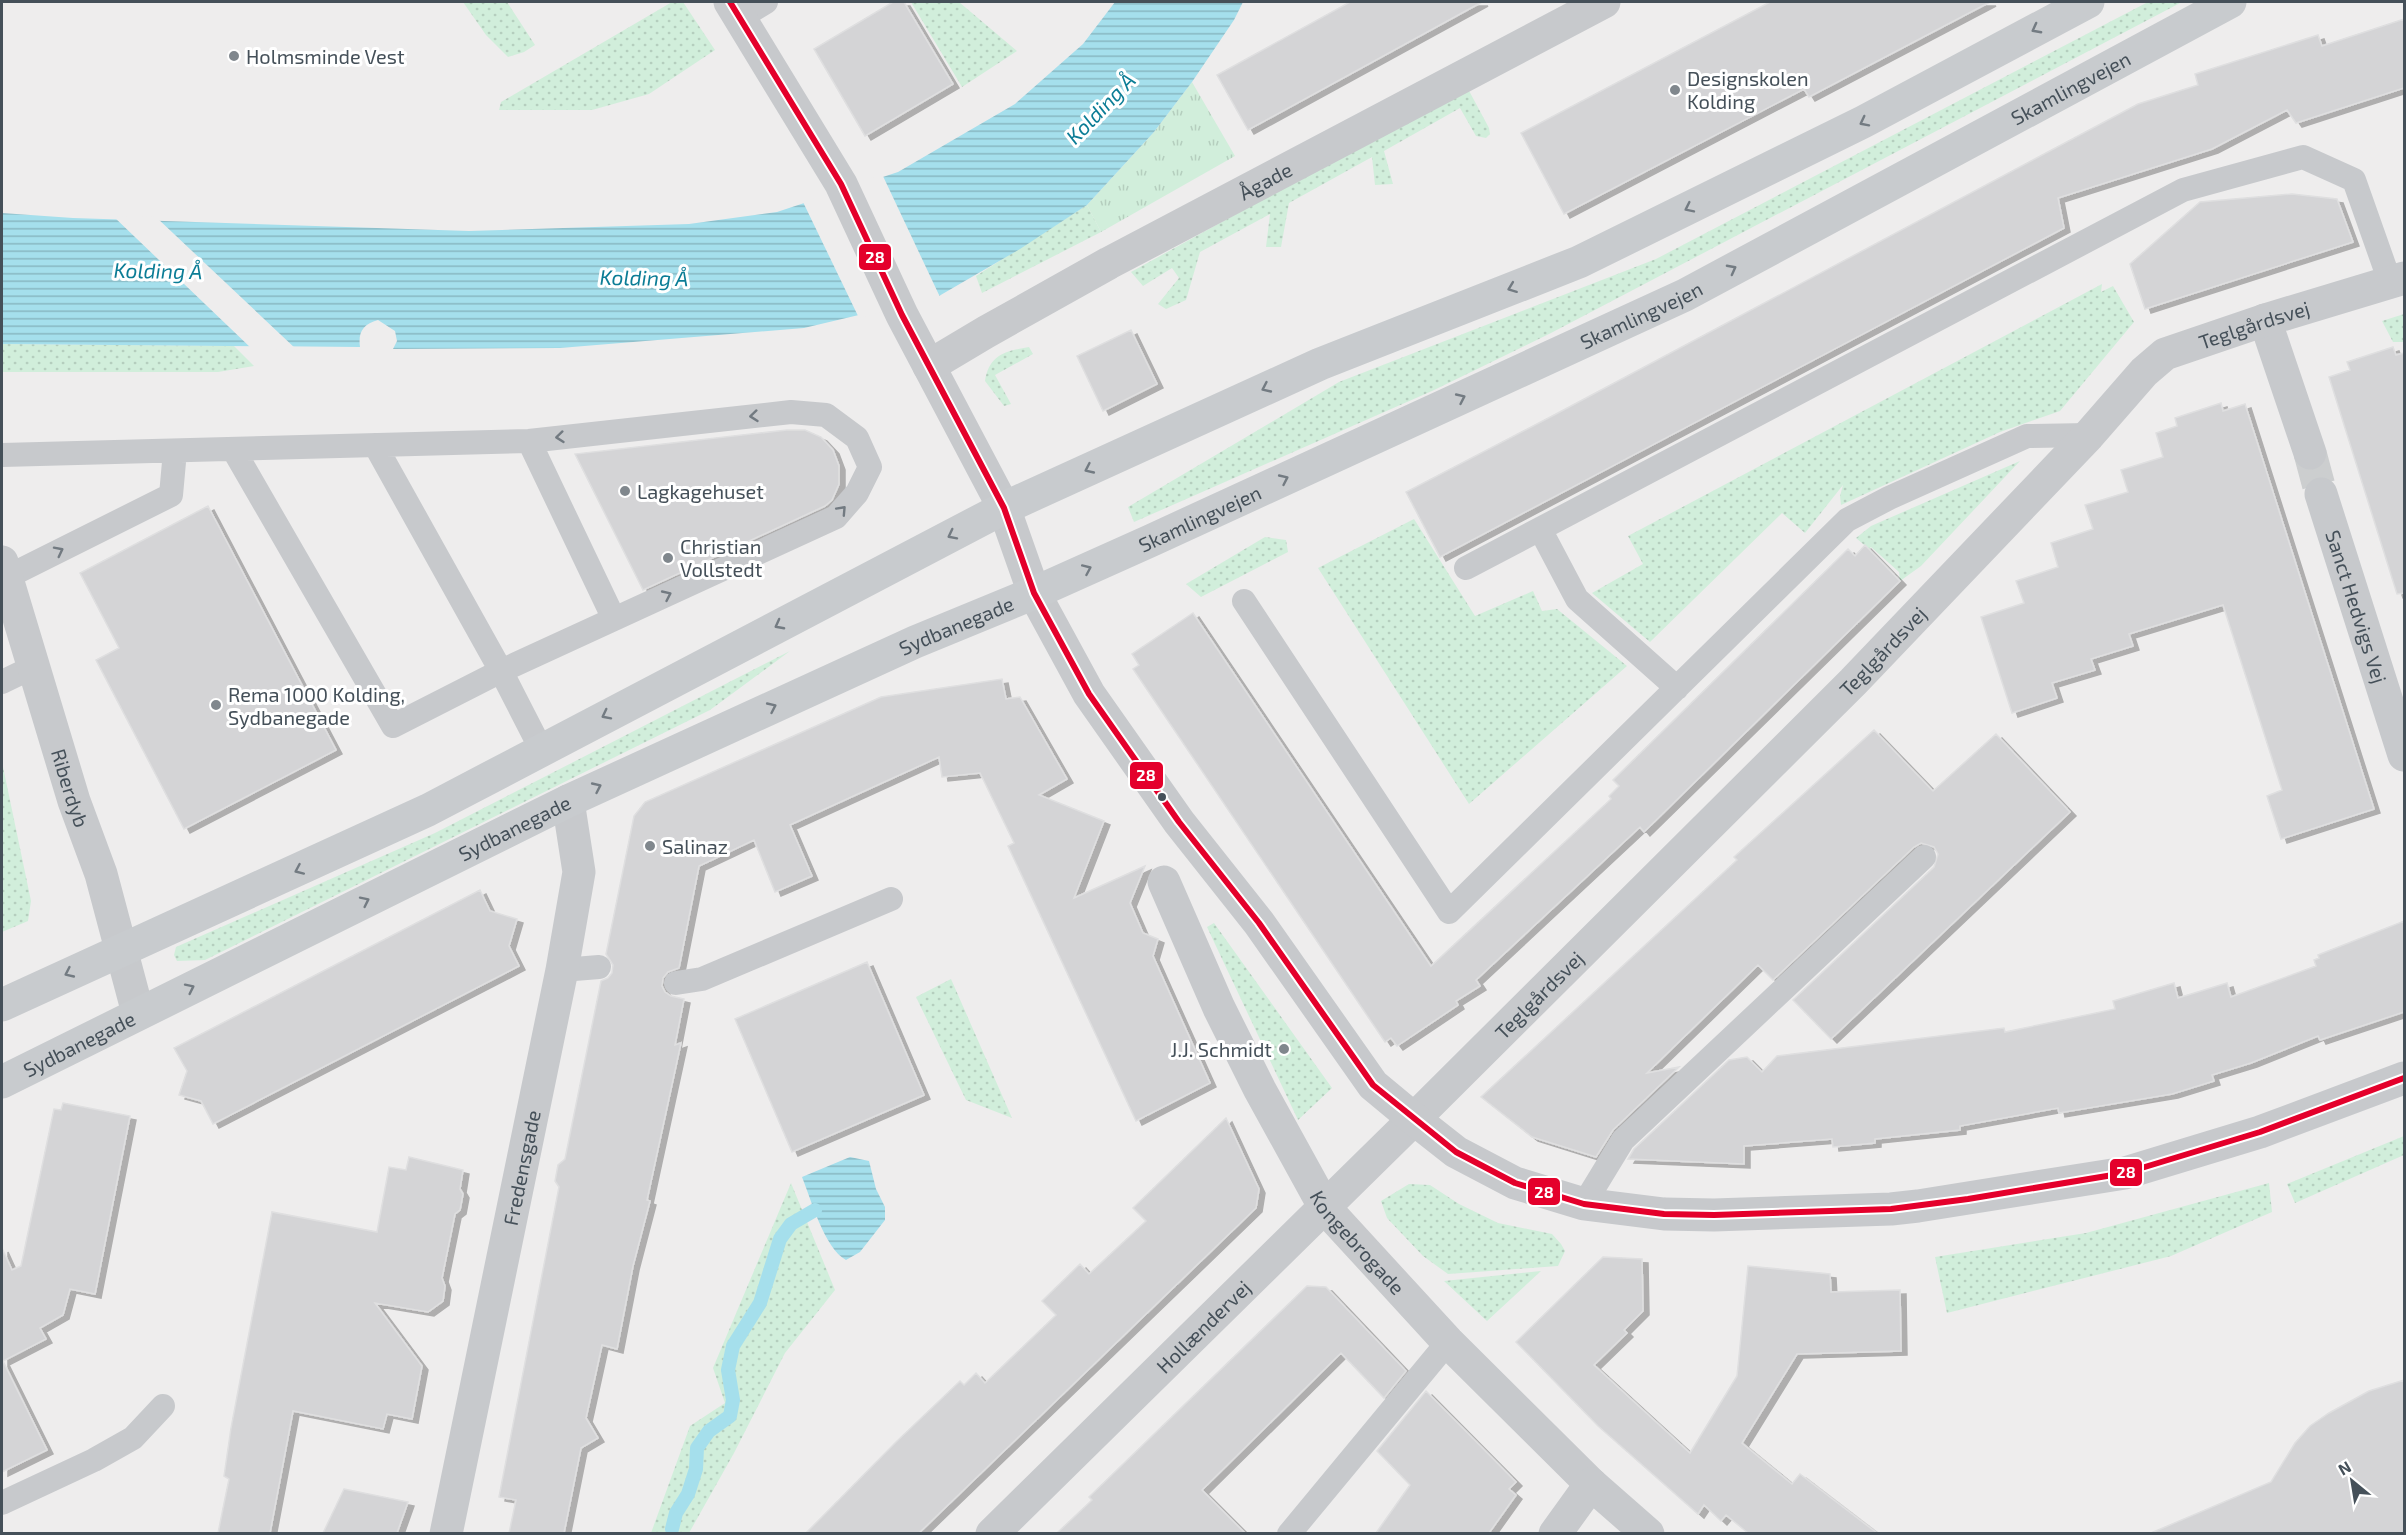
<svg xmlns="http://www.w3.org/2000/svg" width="2406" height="1535" font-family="'Exo 2',sans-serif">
<defs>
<pattern id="grass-dots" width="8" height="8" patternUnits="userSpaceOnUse" patternTransform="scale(1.5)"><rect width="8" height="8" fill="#d1eedb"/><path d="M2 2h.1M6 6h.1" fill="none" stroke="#b5cebe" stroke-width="1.8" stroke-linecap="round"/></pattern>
<pattern id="park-tufts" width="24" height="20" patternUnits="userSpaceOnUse" patternTransform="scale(1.5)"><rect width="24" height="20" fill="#d1eedb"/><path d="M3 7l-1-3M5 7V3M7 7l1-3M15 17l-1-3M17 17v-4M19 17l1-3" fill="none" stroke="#b5cebe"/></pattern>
<pattern id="water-rules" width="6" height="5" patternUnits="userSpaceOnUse" patternTransform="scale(1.5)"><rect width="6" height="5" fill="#a5dfec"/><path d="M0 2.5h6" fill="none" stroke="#88b7c2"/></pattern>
<filter id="shadow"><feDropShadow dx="6" dy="4" stdDeviation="0" flood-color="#0004"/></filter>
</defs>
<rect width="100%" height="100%" fill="#eeeded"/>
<path fill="url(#grass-dots)" d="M463,2H507L535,45L524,52L508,57L486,35Z
M672,2H683L715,50L649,94L592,110H499L501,102Z
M911,2H959L1017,51L962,87Z
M2148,2H2182L1551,333L1432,391L1134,522L1128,507L1339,382L1656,259Z
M1467,87L1489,128L1490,134L1486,138L1476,136L1460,108L1384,151L1393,184L1375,185L1372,157L1289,203L1281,247H1266L1270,214L1200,252L1186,300L1166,309L1158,304L1179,278L1172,268L1143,286L1131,272Z
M1087,205L1101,232L982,293L976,276Z
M2102,284L2101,292L2113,286L2134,322L2060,411L2000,432L1841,505L1840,496L1843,485L1805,533L1782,513L1650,642L1592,593L1643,564L1628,536Z
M2404,314V342H2393L2382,321Z
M2,344L234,346L254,366L218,372H2Z
M1029,347L1033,354L995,375L1011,404L1004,406L985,381C989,355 1005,351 1029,347Z
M2020,461L1921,566L1900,581L1899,572L1871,547L1869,549L1856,538L1871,526Z
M1414,519L1475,616L1533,591L1542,611L1557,609L1627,666L1469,804L1318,568Z
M1265,537L1286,540L1288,552L1201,597L1186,584Z
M790,651L710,710L205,960L177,961L174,955L176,947L435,833Z
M2,762L31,901L28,921L2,932Z
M1214,923L1332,1088L1298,1120L1207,927Z
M951,979L1012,1118L966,1100L916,997Z
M2404,1136V1155L2295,1203L2287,1184Z
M791,1183L835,1290L785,1353L734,1453L689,1533H651L690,1426L725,1403L713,1368Z
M2269,1183L2272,1212L2171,1256L1947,1313L1935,1257L2086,1233Z
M1409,1184L1430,1185L1459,1204L1498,1223L1552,1234L1561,1244L1565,1251L1558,1266L1448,1274L1423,1256L1387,1218L1381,1201Z
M1541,1271L1487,1321L1444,1281Z"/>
<path fill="url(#park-tufts)" d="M1192,82L1235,156L1101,232L1087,205L1154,132Z"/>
<path fill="url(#water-rules)" d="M1115,2H1243L1234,20L1192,82L1154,132L1087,205L1020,249L939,296L804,328L560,348L393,349L397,341L395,331L378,320C363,324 358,332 360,347L2,344V213L73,218L469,231L689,224L777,212L898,172L1015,104L1083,44Z
M850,1157L869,1161L876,1189L885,1207V1220L860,1252L846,1260C824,1248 811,1199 802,1177Z"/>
<path fill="#eeeded" d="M882,174L940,297L859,318L803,202Z
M113,216L156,217L297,350L252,349Z"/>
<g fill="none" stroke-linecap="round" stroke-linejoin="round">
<path stroke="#a5dfec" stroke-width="14" d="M672,1529L676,1513L688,1494L696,1469L697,1448L709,1431L730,1416L733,1400L728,1370L733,1346L760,1303L780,1239L791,1224L815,1210"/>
</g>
<path fill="#d4d4d6" stroke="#dfdfe0" stroke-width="1.5" filter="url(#shadow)" d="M893,2H904L953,84L865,136L814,49Z
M1350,2H1482L1248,130L1217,75Z
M1770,2H1990L1809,97L1804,89L1564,214L1521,133Z
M2404,19V88L2296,123L2287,110L2212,149L2058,198L2064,228L1440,557L1406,492L1556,414L2138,104L2198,85L2195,74L2318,35L2322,46Z
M2292,194L2337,199L2353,242L2145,309L2130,264L2200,202Z
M1131,330L1157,384L1103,411L1077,356Z
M2393,347L2396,355L2404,353V593L2397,594L2329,377L2350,370L2347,362Z
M2221,403L2223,411L2245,404L2374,809L2281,839L2267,796L2282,790L2223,605L2129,634L2133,646L2091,659L2095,670L2052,683L2057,698L2012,713L1981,617L2024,603L2016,581L2058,567L2051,543L2093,529L2085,505L2128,492L2121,470L2163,457L2156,433L2177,426L2175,418Z
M787,430H805L821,437L833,450L839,466V484L832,500L825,506L643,590L575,454Z
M208,506L336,750L184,829L96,660L119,648L80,573Z
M1865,545L1900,581L1644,832L1640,827L1476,980L1480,986L1456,1001L1458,1005L1397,1046L1391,1038L1385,1042L1133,669L1139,665L1132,654L1193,613L1431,966L1611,799L1609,796L1619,786L1613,780L1848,549L1855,556Z
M1002,679L1006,699L1020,697L1067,779L1039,795L1104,821L1074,898L1145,866L1130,903L1143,933L1158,939L1153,956L1210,1083L1136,1121L1008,846L1014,843L980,773L942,777L939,757L790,825L812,876L775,892L754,840L699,866L679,968L668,972L663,978L662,986L665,992L671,996L684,999L675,1045L681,1043L647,1200L650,1201L633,1266L617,1349L602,1345L590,1400L586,1418L598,1438L581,1448L564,1533H509L516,1500L499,1497L559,1187L555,1181L558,1165L565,1159L601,981L608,978L612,973L613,965L606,954L634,816L645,802L881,697Z
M1874,730L1933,791L1996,734L2070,812L1831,1039L1793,1000L1934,867L1938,854L1934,847L1921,843L1914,847L1773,980L1758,965L1647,1073L1679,1067L1613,1130L1596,1157L1532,1137L1481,1097L1737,860L1734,857Z
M480,890L490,911L517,919L509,946L519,966L213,1124L201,1101L179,1095L187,1071L174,1048Z
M2404,921V1012L2320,1040L2318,1036L2251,1063L2212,1075L2214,1081L2172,1094L2059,1113L2058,1108L1960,1126V1130L1875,1139V1143L1833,1147L1832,1139L1744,1146V1164L1628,1159L1634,1149L1729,1060L1747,1057L1762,1072L1777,1056L2004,1028L2005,1032L2115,1009L2113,1001L2174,983L2178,998L2227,983L2231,997L2316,966L2314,960L2319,958L2318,955Z
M867,962L924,1095L792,1152L735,1019Z
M63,1103L130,1116L95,1294L70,1289L63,1315L40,1328L46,1339L3,1361L47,1450L2,1472V1248L12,1270L21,1266L54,1109L61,1110Z
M1226,1118L1259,1189L1256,1208L919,1533H806L896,1442L960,1381L964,1385L976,1373L985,1383L1056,1315L1042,1301L1080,1264L1089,1274L1146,1221L1133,1208Z
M409,1157L463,1170L460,1189L463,1194L460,1210L455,1214L442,1278L445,1286L443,1301L428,1312L375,1303L422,1366L412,1419L387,1414L383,1429L293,1411L270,1533H218L229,1479L224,1476L231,1428L272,1212L377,1232L389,1167L406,1170Z
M1603,1257L1642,1259L1643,1311L1624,1330L1627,1333L1594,1365L1690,1453L1737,1376L1748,1266L1830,1274L1831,1292L1900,1290L1901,1351L1797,1354L1742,1443L1792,1484L1800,1474L1877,1533H1748L1726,1515L1721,1521L1704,1505L1698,1514L1598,1426L1516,1342Z
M1307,1286L1326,1287L1406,1371L1384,1398L1341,1353L1202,1490L1245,1533H1057L1092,1500L1089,1497Z
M2404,1380V1533H2151L2271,1482L2295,1443L2310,1426L2329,1413L2369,1391Z
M1426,1391L1516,1482L1509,1489L1516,1495L1489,1533H1376L1410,1485L1377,1451Z
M344,1489L408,1502L397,1533H323Z"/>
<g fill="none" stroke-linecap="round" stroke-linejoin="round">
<path stroke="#cccecf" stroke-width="33" stroke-dasharray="33 16" stroke-linecap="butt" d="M2310,453L2321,494"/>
<path stroke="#c7c9cc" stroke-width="24" d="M740,18L766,2
M529,441L614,619
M375,445L501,671L541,749
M2,455L529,441L791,412L826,415L857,438L870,467L857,493L836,517L501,671L393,726L233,449
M1540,529L1577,599L1677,688
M1466,568L2183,190L2303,157L2354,180L2390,282
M7,577L171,495L175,451
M1244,601L1449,912L1847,520L1889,498L2027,436L2089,435
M2,682L33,667
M562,970L599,967
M676,983L702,979L891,899
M1584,1204L1623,1140L1924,857
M2,1503L94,1460L133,1438L163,1406
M1289,1534L1448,1342"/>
<g stroke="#c7c9cc" stroke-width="33">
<path d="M730,2L841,184L902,315L1004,508"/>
<path d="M2265,320L2310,453"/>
<path id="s1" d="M929,366L986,332L1109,263L1604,2"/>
<path id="s2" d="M2321,494L2404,755"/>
<path id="s3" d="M2,562L74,801L101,874L138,1013"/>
<path id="s4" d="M1164,882L1219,1008L1260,1090L1325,1208L1448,1342L1591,1484L1648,1534"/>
<path id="s5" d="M446,1534L562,970L579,872L568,801"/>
<path id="s6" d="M992,1534L1414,1119L1853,682L2089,435L2144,372L2165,354L2265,320L2404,278"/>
<path d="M1555,1534L1591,1484"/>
</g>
<path stroke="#c7c9cc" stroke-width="33" d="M1004,508L1034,593L1089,694L1179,822L1259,923L1373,1085L1414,1119L1456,1152L1515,1183L1584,1204L1664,1214L1714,1215L1891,1209L1918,1206L2125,1173L2260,1132L2404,1078"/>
<g stroke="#c8cbce" stroke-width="33">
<path d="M2,1005L428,810L1004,508L1320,364L1579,262L1863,122L2088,2"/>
<path id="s7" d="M2,1082L568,801L915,642L1034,593L1150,541L1685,295L2230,2"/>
</g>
<defs>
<path id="bus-1" d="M730,2L841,184L902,315L1004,508L1034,593L1089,694L1179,822L1259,923L1373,1085L1456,1152L1515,1183L1584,1204L1664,1214L1714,1215L1891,1209L1968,1199L2125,1173L2260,1132L2404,1078"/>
</defs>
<use href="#bus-1" stroke="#fff" stroke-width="10"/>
<use href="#bus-1" stroke="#e4002b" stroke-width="6"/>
</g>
<defs><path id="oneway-chevron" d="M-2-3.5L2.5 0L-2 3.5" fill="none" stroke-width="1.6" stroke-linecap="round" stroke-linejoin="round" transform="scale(1.5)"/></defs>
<g stroke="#737b82">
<use href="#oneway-chevron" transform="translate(2036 29) rotate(152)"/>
<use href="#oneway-chevron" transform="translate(1864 122) rotate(153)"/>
<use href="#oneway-chevron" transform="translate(1689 208) rotate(154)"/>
<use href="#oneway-chevron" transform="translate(1732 269) rotate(-28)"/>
<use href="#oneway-chevron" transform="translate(1512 288) rotate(159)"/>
<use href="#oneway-chevron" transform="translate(1266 388) rotate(155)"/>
<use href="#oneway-chevron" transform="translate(1461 398) rotate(-25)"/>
<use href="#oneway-chevron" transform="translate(1089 469) rotate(155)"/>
<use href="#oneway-chevron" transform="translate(1284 479) rotate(-25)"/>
<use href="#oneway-chevron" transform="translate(952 535) rotate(153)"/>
<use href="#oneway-chevron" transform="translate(1087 569) rotate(-24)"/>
<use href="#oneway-chevron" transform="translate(779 625) rotate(152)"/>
<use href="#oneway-chevron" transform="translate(772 707) rotate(-25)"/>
<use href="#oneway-chevron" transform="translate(606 715) rotate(153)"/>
<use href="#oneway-chevron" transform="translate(597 787) rotate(-25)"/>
<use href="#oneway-chevron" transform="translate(299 870) rotate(156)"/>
<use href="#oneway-chevron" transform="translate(365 901) rotate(-26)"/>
<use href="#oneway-chevron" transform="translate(69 973) rotate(155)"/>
<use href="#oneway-chevron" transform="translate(190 988) rotate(-26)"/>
</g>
<g stroke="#727a81">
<use href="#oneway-chevron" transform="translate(754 416) rotate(174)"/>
<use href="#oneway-chevron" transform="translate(560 437) rotate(174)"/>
<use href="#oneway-chevron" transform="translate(842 510) rotate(-47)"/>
<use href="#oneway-chevron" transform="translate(59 551) rotate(-27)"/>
<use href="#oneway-chevron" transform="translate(667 595) rotate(-25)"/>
</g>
<g fill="#80878d" stroke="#fff" stroke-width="2">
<circle cx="234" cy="56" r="6"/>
<circle cx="1675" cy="90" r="6"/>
<circle cx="625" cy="491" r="6"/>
<circle cx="668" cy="558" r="6"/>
<circle cx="216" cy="705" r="6"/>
<circle cx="650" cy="846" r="6"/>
<circle cx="1284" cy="1049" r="6"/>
</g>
<circle fill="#455059" stroke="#fff" stroke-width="2" cx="1162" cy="797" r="5"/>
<g text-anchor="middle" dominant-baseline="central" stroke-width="6" stroke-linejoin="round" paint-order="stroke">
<g font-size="20" fill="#455059" stroke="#fff" text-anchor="start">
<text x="246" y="56">Holmsminde Vest</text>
<text x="1687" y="78">Designskolen<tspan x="1687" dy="23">Kolding</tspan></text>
<text x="637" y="491">Lagkagehuset</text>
<text x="680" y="546">Christian<tspan x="680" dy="23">Vollstedt</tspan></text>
<text x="228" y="694">Rema 1000 Kolding,<tspan x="228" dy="23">Sydbanegade</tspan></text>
<text x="662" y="846">Salinaz</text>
<text x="1272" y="1049" text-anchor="end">J.J. Schmidt</text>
</g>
<g font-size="20" fill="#455059" stroke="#fff">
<text stroke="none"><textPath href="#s7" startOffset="2296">Skamlingvejen</textPath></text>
<text stroke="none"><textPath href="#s1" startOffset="384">Ågade</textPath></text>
<text stroke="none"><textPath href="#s7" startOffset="1810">Skamlingvejen</textPath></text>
<text stroke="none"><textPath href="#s6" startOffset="1758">Teglgårdsvej</textPath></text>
<text stroke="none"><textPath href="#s7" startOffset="1324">Skamlingvejen</textPath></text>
<text stroke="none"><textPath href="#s2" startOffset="118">Sanct Hedvigs Vej</textPath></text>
<text stroke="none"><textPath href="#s7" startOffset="1058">Sydbanegade</textPath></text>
<text stroke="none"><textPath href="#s6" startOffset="1254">Teglgårdsvej</textPath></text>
<text stroke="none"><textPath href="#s3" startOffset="236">Riberdyb</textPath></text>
<text stroke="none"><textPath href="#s7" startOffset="572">Sydbanegade</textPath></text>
<text stroke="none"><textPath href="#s6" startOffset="768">Teglgårdsvej</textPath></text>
<text stroke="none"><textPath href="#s7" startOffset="86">Sydbanegade</textPath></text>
<text stroke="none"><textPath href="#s5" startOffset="374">Fredensgade</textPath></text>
<text stroke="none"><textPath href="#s4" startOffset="411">Kongebrogade</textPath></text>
<text stroke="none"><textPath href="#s6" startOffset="296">Hollændervej</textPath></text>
</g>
<g font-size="21" font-style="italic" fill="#0c7d96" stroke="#fff">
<text transform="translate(1100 108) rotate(-46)">Kolding Å</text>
<text transform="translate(158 270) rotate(1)">Kolding Å</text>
<text transform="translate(644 277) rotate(1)">Kolding Å</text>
</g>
</g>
<g stroke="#fff" stroke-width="2">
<rect x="858" y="243" width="34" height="28" rx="6" fill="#e4002b"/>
<rect x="1129" y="761" width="35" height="29" rx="6" fill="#e4002b"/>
<rect x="2109" y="1158" width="34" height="29" rx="6" fill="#e4002b"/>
<rect x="1527" y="1177" width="34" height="29" rx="6" fill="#e4002b"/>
</g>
<g font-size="16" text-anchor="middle" font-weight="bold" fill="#fff">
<text x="875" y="263">28</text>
<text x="1146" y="781">28</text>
<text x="2126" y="1178">28</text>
<text x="1544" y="1198">28</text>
</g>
<rect width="2406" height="1535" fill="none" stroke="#455059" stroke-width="6"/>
<g transform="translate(2352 1481) rotate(330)" stroke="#ffffff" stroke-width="4.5" paint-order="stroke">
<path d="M0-4.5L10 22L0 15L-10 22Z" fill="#455059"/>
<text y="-9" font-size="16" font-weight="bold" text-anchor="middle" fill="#455059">N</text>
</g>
</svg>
